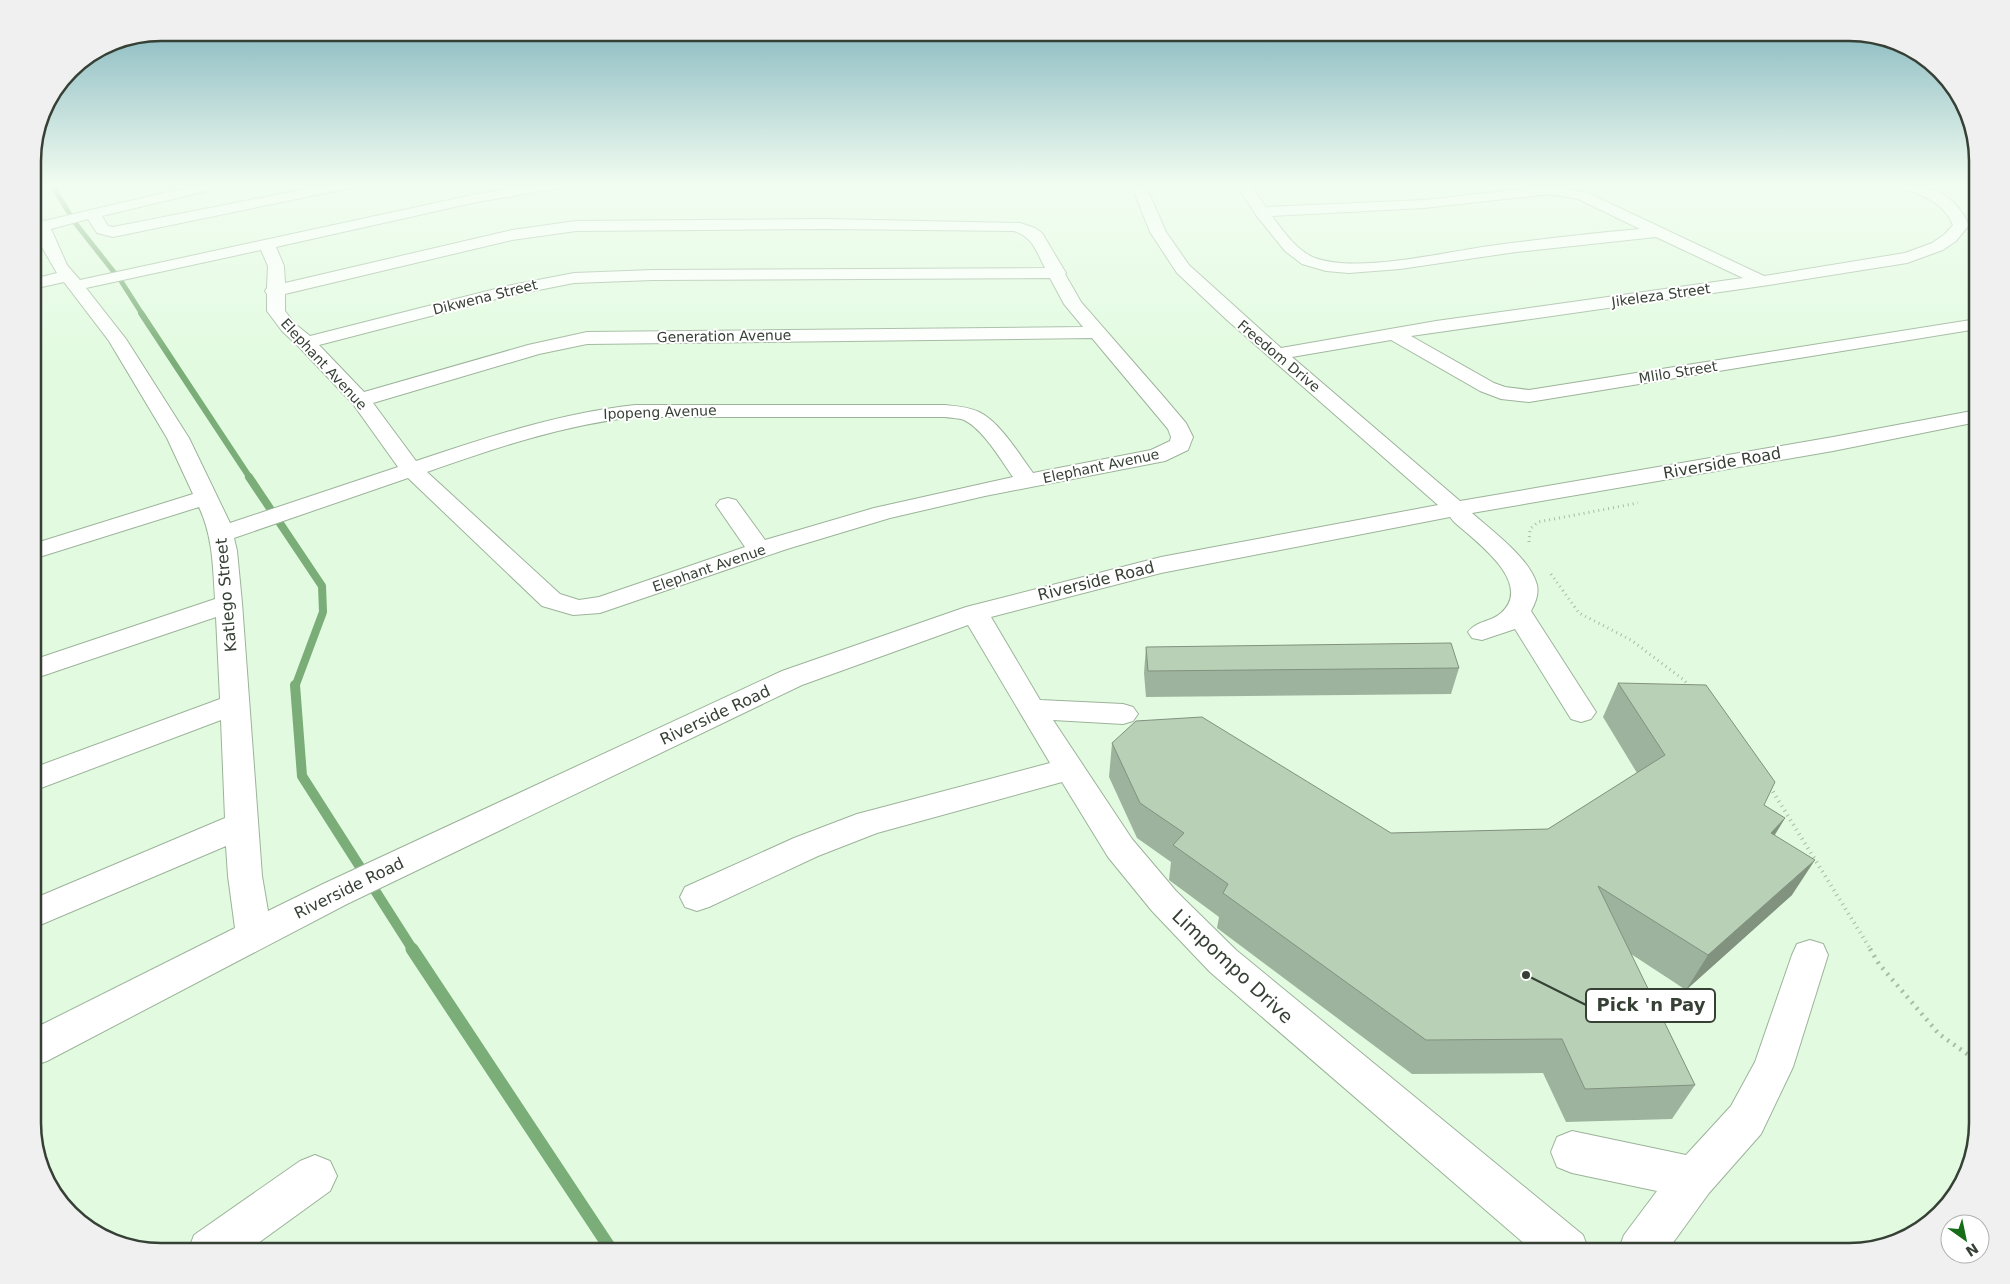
<svg xmlns="http://www.w3.org/2000/svg" width="2010" height="1284" font-family="'DejaVu Sans',sans-serif">
<rect width="100%" height="100%" fill="#e2fbe0"/>
<g fill="none" stroke-linecap="round" stroke-linejoin="round">
<path stroke="#7aad77" stroke-width="5" d="M51,184L76,224L121,281L142,314"/>
<path stroke="#7aad77" stroke-width="6" d="M141,313L250,478"/>
<path stroke="#7aad77" stroke-width="8" d="M249,477L322,586L323,612L295,687"/>
<path stroke="#7aad77" stroke-width="10" d="M295,685L302,776L413,950"/>
<path stroke="#7aad77" stroke-width="13" d="M412,949L612,1251"/>
<defs>
<path id="minor" d="M33,184H44L42,187L33,188Z
M202,184H225L223,187L102,216L108,226L113,227L331,184H357L355,187L350,188L113,237L97,233L88,219L51,229L67,265L80,280L477,194L537,184H567L565,187L560,188L477,202L276,247L284,266L285,283L512,230L576,221L827,219L1020,223L1035,228L1042,233L1066,273L1065,274L1081,302L1163,396L1186,423L1193,437L1188,450L1165,461L985,496L890,518L787,549L600,613L573,615L542,606L408,478L234,538L237,551L242,603L262,876L268,911L323,884L782,671L966,607L1161,557L1438,505L1227,320L1177,273L1150,232L1131,184H1145L1166,232L1189,265L1281,348L1436,321L1743,278L1656,237L1516,252L1400,269L1349,273L1326,271L1302,264L1285,251L1256,215L1236,184H1250L1266,207L1424,200L1550,186L1588,193L1764,276L1905,253L1932,243L1945,234L1953,225C1944,202 1921,195 1900,187L1898,184C1929,184 1956,195 1969,225L1956,241L1943,250L1907,263L1762,286L1411,336L1494,383L1505,387L1529,390L1977,319V329L1529,402L1501,399L1480,391L1391,340L1292,357L1460,501L1833,437L1977,410V422L1833,451L1472,513C1492,531 1530,558 1537,585C1539,594 1535,604 1531,611L1596,712L1591,719L1581,722L1571,719L1515,629L1482,640L1472,638L1468,632C1476,621 1491,622 1501,613C1535,583 1474,540 1454,522L1450,517L1161,573L991,617L1040,700L1123,704L1133,707L1138,714L1133,721L1123,724L1053,720L1132,839L1176,891L1236,950L1583,1235L1589,1251H1533L1210,972L1152,911L1108,857L1062,782L877,833L818,856L709,907L697,911L685,907L680,897L685,887L794,838L857,814L1050,763L968,625L802,685L347,904L47,1061L33,1066V1029L235,928L228,876L226,846L33,928V899L225,818L221,720L33,791V768L220,699L216,617L33,679V660L215,599C213,567 213,537 199,507L33,559V544L193,494L167,438L109,341L64,282L33,289V279L57,273L43,249L35,229L33,227V216L44,221ZM1550,194L1578,199L1640,229C1592,233 1544,239 1496,245C1449,251 1359,274 1315,258C1297,251 1283,231 1272,216L1424,208ZM827,229L1014,231C1033,237 1036,251 1045,268L653,270L574,273L507,286L310,336L294,323L285,311V294L512,240L576,231ZM261,250L268,266L267,288L265,291L267,294V311L282,331L299,347L353,404L398,467L230,523L189,438L126,339L86,288ZM1050,278L1064,304L1083,327L587,332L528,345L364,392L319,345L508,296L574,283L653,280ZM1092,338L1168,429L1171,437L1170,441L1151,450L1033,473C1019,454 1000,422 979,412C969,407 956,406 945,405H635C560,413 488,437 416,461L373,403L539,354L587,344ZM635,417H945C951,418 959,418 964,420C983,429 1001,460 1013,477L874,508L765,540L736,500L728,498L720,500L716,505L745,547L599,597L579,600L560,594L427,472C495,448 563,425 635,417Z
M1810,940L1823,944L1828,955L1793,1067L1761,1134L1709,1193L1667,1251H1618L1624,1235L1657,1191L1572,1173L1557,1167L1551,1152L1557,1137L1572,1131L1686,1155L1731,1106L1755,1062L1792,955L1797,944Z
M315,1155L330,1161L337,1176L330,1191L247,1251H188L194,1235L300,1161Z"/>
</defs>
<use href="#minor" stroke="#9cb39a" stroke-width="2"/>
<path stroke="#a8bca7" stroke-width="3" stroke-dasharray="1 4" stroke-linecap="butt" d="M1529,542L1530,529L1538,522L1638,503
M1551,574L1579,613L1631,640L1684,680L1690,687"/>
<path stroke="#a8bca7" stroke-width="4" stroke-dasharray="1 4.5" stroke-linecap="butt" d="M1689,685L1690,687
M1770,787L1871,950"/>
<path stroke="#a8bca7" stroke-width="4.5" stroke-dasharray="2 5.5" stroke-linecap="butt" d="M1870,949L1879,964L1939,1034L1977,1061"/>
<use href="#minor" fill="#fff" fill-rule="evenodd"/>
</g>
<path fill="#9eb39d" d="M1146,647L1459,668L1451,694L1146,697L1144,673Z
M1618,683L1764,805L1785,818L1775,835L1792,895L1686,990L1631,954L1695,1085L1672,1119L1566,1122L1543,1073L1412,1074L1217,928L1219,917L1169,880L1171,862L1137,838L1109,777L1112,743L1391,833L1548,829L1637,773L1603,717Z"/>
<path fill="#81927f" d="M1785,818L1763,853L1771,833Z
M1815,860L1792,895L1686,990L1708,955Z"/>
<path fill="#b8d0b6" stroke="#81927f" d="M1451,643L1459,668L1148,671L1146,647Z
M1618,683L1706,685L1775,782L1764,805L1785,818L1771,833L1815,860L1708,955L1598,886L1695,1085L1585,1089L1562,1039L1426,1040L1223,893L1228,884L1173,845L1184,833L1140,803L1112,743L1136,721L1202,717L1391,833L1548,829L1665,755Z"/>
<linearGradient id="sky" x2="0" y2="1"><stop stop-color="#7cb1bb"/><stop offset="0.51" stop-color="#f2fdf1"/><stop offset="1" stop-color="#f2fdf1" stop-opacity="0"/></linearGradient>
<rect width="2010" height="363" fill="url(#sky)"/>
<g text-anchor="middle" dominant-baseline="central" stroke-width="4" stroke-linejoin="round" paint-order="stroke">
<g font-size="14" fill="#364035" stroke="#fff">
<text transform="translate(1661 295) rotate(-8)">Jikeleza Street</text>
<text transform="translate(485 297) rotate(-14)">Dikwena Street</text>
<text transform="translate(724 336) rotate(-1)">Generation Avenue</text>
<text transform="translate(1279 356) rotate(40)">Freedom Drive</text>
<text transform="translate(324 364) rotate(47)">Elephant Avenue</text>
<text transform="translate(1678 372) rotate(-9)">Mlilo Street</text>
<text transform="translate(660 412) rotate(-2)">Ipopeng Avenue</text>
<text transform="translate(1101 466) rotate(-12)">Elephant Avenue</text>
<text transform="translate(709 568) rotate(-19)">Elephant Avenue</text>
</g>
<g font-size="16" fill="#364035" stroke="#fff">
<text transform="translate(1722 463) rotate(-10)">Riverside Road</text>
<text transform="translate(1096 581) rotate(-14)">Riverside Road</text>
<text transform="translate(226 595) rotate(-95)">Katlego Street</text>
<text transform="translate(715 715) rotate(-25)">Riverside Road</text>
<text transform="translate(349 888) rotate(-26)">Riverside Road</text>
</g>
<g font-size="19" fill="#364035" stroke="#fff">
<text transform="translate(1233 966) rotate(43)">Limpompo Drive</text>
</g>
</g>
<path d="M0 0H2010V1284H0ZM161 41H1849A120 120 0 0 1 1969 161V1123A120 120 0 0 1 1849 1243H161A120 120 0 0 1 41 1123V161A120 120 0 0 1 161 41Z" fill="#eff0ef" fill-rule="evenodd"/>
<path fill="none" stroke="#364035" stroke-width="2.5" d="M161 41H1849A120 120 0 0 1 1969 161V1123A120 120 0 0 1 1849 1243H161A120 120 0 0 1 41 1123V161A120 120 0 0 1 161 41Z"/>
<path fill="none" stroke="#364035" stroke-width="2" d="M1526 975L1586 1005"/>
<circle fill="#364035" stroke="#fff" stroke-width="2" cx="1526" cy="975" r="5"/>
<rect fill="#fff" stroke="#364035" stroke-width="2" x="1586" y="989" width="129" height="33" rx="5"/>
<g font-size="18" text-anchor="middle" font-weight="bold" fill="#364035">
<text x="1651" y="1011">Pick 'n Pay</text>
</g>
<g transform="translate(1965 1239) rotate(147)"><circle r="24" fill="#ffffff" stroke="#afb3ae"/>
<path d="M0-4L9 19L0 12L-9 19Z" fill="#156d17"/>
<text y="-8" font-size="14" font-weight="bold" text-anchor="middle" fill="#364035">N</text>
</g>
</svg>
